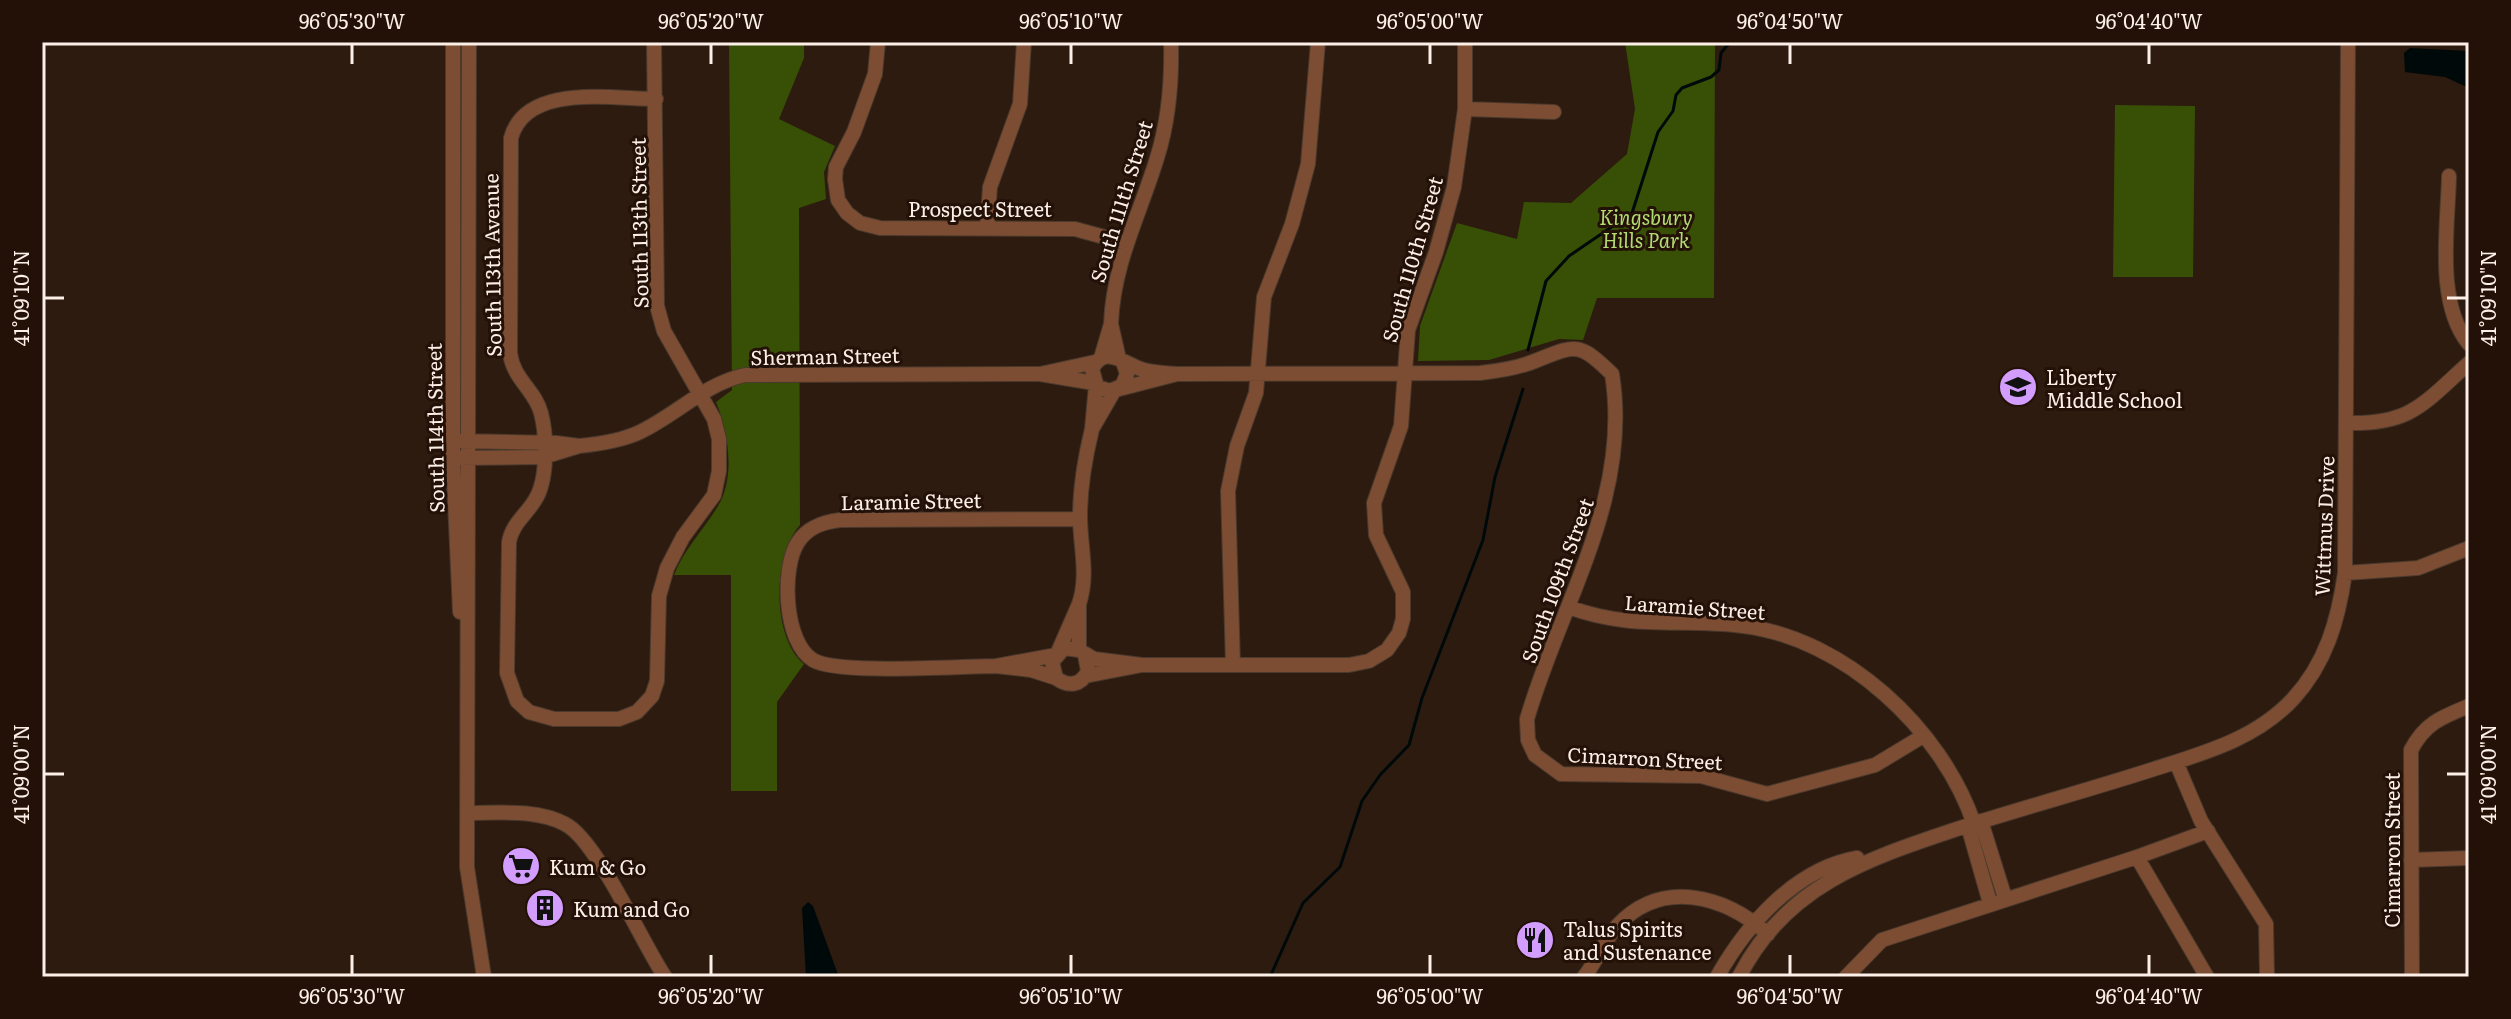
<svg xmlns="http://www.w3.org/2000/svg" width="2511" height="1019" font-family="Literata,serif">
<rect width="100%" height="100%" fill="#2d1b0f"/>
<path fill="#384f06" d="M729,42H804V58L779,119L835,146L824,172L826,199L799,208L800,525C773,555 771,637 804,664L777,702V791H731V575H674C685,547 704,530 718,506C736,477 728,431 716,402L732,390Z
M1625,42H1715L1714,298H1597L1583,340L1559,339L1489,360L1418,361L1420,326L1457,223L1517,239L1524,202L1571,203L1627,154L1635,109Z
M2115,105L2195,106L2193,277H2113Z"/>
<path fill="#00090a" d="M2410,48L2469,51V88L2445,77L2405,72L2404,53Z
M808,902L813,906L839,977H806L802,908Z"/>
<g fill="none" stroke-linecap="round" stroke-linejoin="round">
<path stroke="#00090a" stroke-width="3" d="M1528,350L1546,281L1569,256L1632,213L1658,132L1673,111L1676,95L1682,88L1711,77L1719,70L1721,53L1730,42
M1270,977L1303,903L1340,867L1362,801L1380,775L1409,745L1422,698L1483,540L1495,477L1523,389"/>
<defs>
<path id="minor" d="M453,42V458L460,612
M469,42L467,867L484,977
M654,42L657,306L664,331L714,419L719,439V471L714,495L683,537L667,568L659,596L657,681L652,696L637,712L619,719H554L529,712L517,701L507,673L509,542C512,524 526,515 535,500C548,480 547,436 541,413C535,390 513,379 510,353L511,138C526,83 611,99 656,99
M878,42L875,74L854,132L836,167L835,179L838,200L847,213L860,223L880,228L1075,229L1126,243
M1465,109L1554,112
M2449,176C2448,226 2435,303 2469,344
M987,228L990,187L1020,104L1024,42
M1111,324C1113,264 1140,214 1157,158C1169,120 1172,81 1171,42
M1101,358L1111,324L1119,359
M1177,374L1480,373C1499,371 1518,368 1535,361C1576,345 1578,341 1612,374C1632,498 1560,605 1527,719L1528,740L1535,755L1561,774L1701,776L1767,794L1875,765L1923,736
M1094,383L1040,374L1095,362
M1096,385L1092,429L1114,391
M1119,389L1177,374C1166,373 1155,373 1144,370C1125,365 1105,343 1092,369L1097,387L1110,391L1122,386L1127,374L1123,362
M2346,423C2411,425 2423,404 2469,363
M579,446C600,444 621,441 640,432C676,415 706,383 745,375L1040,374
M460,458L543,457L579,446L556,443L461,441
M2345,573L2418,568L2469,548
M1079,604C1089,574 1080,547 1080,516C1080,487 1085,458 1092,429
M1568,607C1635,631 1678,618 1743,626C1844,638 1942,729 1974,824
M1058,652L1079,604V650
M1056,655L996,666L1031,670L1056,678
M1085,655L1088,671C1081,686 1068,687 1056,678L1052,662L1064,648L1079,650L1094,659L1142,665L1085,676
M1142,665H1349L1369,661L1387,650L1399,633L1403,619V592L1376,535L1374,503L1401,426L1408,330L1436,252L1454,187L1465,109V42
M1233,665L1228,491L1237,446L1256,393L1264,297L1292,224L1308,164L1318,42
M996,666C961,666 837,675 813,660C784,643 781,568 798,542C808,527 823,522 840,520L1080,519
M2176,762L2201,821L2266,924L2267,977
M468,813C499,813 537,809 565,824C597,840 642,943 665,977
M1981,821L2005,898
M1968,826L1990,903
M2137,857L2208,831
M2411,860L2469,858
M1584,977C1597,961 1604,940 1618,925C1663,878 1725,896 1768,934
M1717,977C1747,924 1795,869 1857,858
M1739,977C1785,886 1867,859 1957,829C2022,808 2089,790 2154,769C2204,753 2256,739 2293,699C2326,663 2338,621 2345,573L2348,42
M1846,977L1882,940L2137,857L2207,977
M2412,977L2411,750C2425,723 2442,717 2469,706"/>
</defs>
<use href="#minor" stroke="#4a392d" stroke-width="16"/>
<use href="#minor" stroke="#7c4d32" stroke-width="14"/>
</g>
<path fill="none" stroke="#fcefe7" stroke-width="3" d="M352,44V64M711,44V64M1071,44V64M1430,44V64M1790,44V64M2149,44V64M44,298H64M2447,298H2467M44,774H64M2447,774H2467M352,955V975M711,955V975M1071,955V975M1430,955V975M1790,955V975M2149,955V975"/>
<defs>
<symbol id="school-disc" viewBox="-11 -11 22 22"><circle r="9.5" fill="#d29dfd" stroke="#231107"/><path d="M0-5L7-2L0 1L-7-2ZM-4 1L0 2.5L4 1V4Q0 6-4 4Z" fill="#111"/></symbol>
<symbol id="supermarket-disc" viewBox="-11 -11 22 22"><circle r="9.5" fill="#d29dfd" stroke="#231107"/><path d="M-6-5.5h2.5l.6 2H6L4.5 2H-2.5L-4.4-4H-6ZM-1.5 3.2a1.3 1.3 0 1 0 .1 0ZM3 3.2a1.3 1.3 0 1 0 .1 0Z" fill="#111"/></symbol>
<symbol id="building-disc" viewBox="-11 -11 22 22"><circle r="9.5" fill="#d29dfd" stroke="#231107"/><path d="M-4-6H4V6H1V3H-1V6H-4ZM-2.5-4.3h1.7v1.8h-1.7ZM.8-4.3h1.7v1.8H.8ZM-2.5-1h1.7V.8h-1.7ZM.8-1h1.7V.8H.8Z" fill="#111"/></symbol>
<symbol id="restaurant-disc" viewBox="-11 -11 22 22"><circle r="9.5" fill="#d29dfd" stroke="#231107"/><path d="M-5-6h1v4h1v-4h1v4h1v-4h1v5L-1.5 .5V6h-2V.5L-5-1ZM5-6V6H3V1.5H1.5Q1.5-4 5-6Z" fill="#111"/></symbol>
</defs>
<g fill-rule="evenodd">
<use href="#school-disc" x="1996" y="365" width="44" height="44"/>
<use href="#supermarket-disc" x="499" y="844" width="44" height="44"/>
<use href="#building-disc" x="523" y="886" width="44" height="44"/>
<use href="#restaurant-disc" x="1513" y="918" width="44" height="44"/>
</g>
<g text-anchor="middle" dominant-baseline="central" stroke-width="6" stroke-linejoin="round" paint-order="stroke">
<g font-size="20" fill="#fcefe7" stroke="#231107">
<text transform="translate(1120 201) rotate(-73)">South 111th Street</text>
<text x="980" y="208">Prospect Street</text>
<text transform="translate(638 223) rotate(-91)">South 113th Street</text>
<text transform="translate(1411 259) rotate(-74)">South 110th Street</text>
<text transform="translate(491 265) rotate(-91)">South 113th Avenue</text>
<text transform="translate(825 355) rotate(-1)">Sherman Street</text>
<text transform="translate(434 428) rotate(-91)">South 114th Street</text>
<text transform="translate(911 500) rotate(-1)">Laramie Street</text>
<text transform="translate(2323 526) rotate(-88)">Wittmus Drive</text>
<text transform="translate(1556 580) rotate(-70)">South 109th Street</text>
<text transform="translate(1695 606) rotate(4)">Laramie Street</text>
<text transform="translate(1645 757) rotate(3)">Cimarron Street</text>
<text transform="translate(2391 850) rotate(-90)">Cimarron Street</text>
</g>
<g font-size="20" font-style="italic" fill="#b2db74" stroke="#231107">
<text x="1646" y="216">Kingsbury<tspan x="1646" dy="23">Hills Park</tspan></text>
</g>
<g font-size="20" fill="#fcefe7" stroke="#231107" text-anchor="start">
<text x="2046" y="376">Liberty<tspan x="2046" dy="23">Middle School</tspan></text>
<text x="549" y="866">Kum &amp; Go</text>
<text x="573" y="908">Kum and Go</text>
<text x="1563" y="928">Talus Spirits<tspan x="1563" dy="23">and Sustenance</tspan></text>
</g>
</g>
<rect width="2511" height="1019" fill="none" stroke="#231107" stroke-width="88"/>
<rect x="44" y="44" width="2423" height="931" fill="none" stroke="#fcefe7" stroke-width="3"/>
<g font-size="20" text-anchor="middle" fill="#fcefe7">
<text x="352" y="29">96°05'30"W</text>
<text x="711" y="29">96°05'20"W</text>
<text x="1071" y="29">96°05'10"W</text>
<text x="1430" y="29">96°05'00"W</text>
<text x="1790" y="29">96°04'50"W</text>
<text x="2149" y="29">96°04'40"W</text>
<text transform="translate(22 298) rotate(-90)" y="7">41°09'10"N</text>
<text transform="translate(2489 298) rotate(-90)" y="7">41°09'10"N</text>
<text transform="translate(22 774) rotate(-90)" y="7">41°09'00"N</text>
<text transform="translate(2489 774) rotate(-90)" y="7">41°09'00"N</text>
<text x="352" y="1004">96°05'30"W</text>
<text x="711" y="1004">96°05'20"W</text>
<text x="1071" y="1004">96°05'10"W</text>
<text x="1430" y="1004">96°05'00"W</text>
<text x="1790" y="1004">96°04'50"W</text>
<text x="2149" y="1004">96°04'40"W</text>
</g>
</svg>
